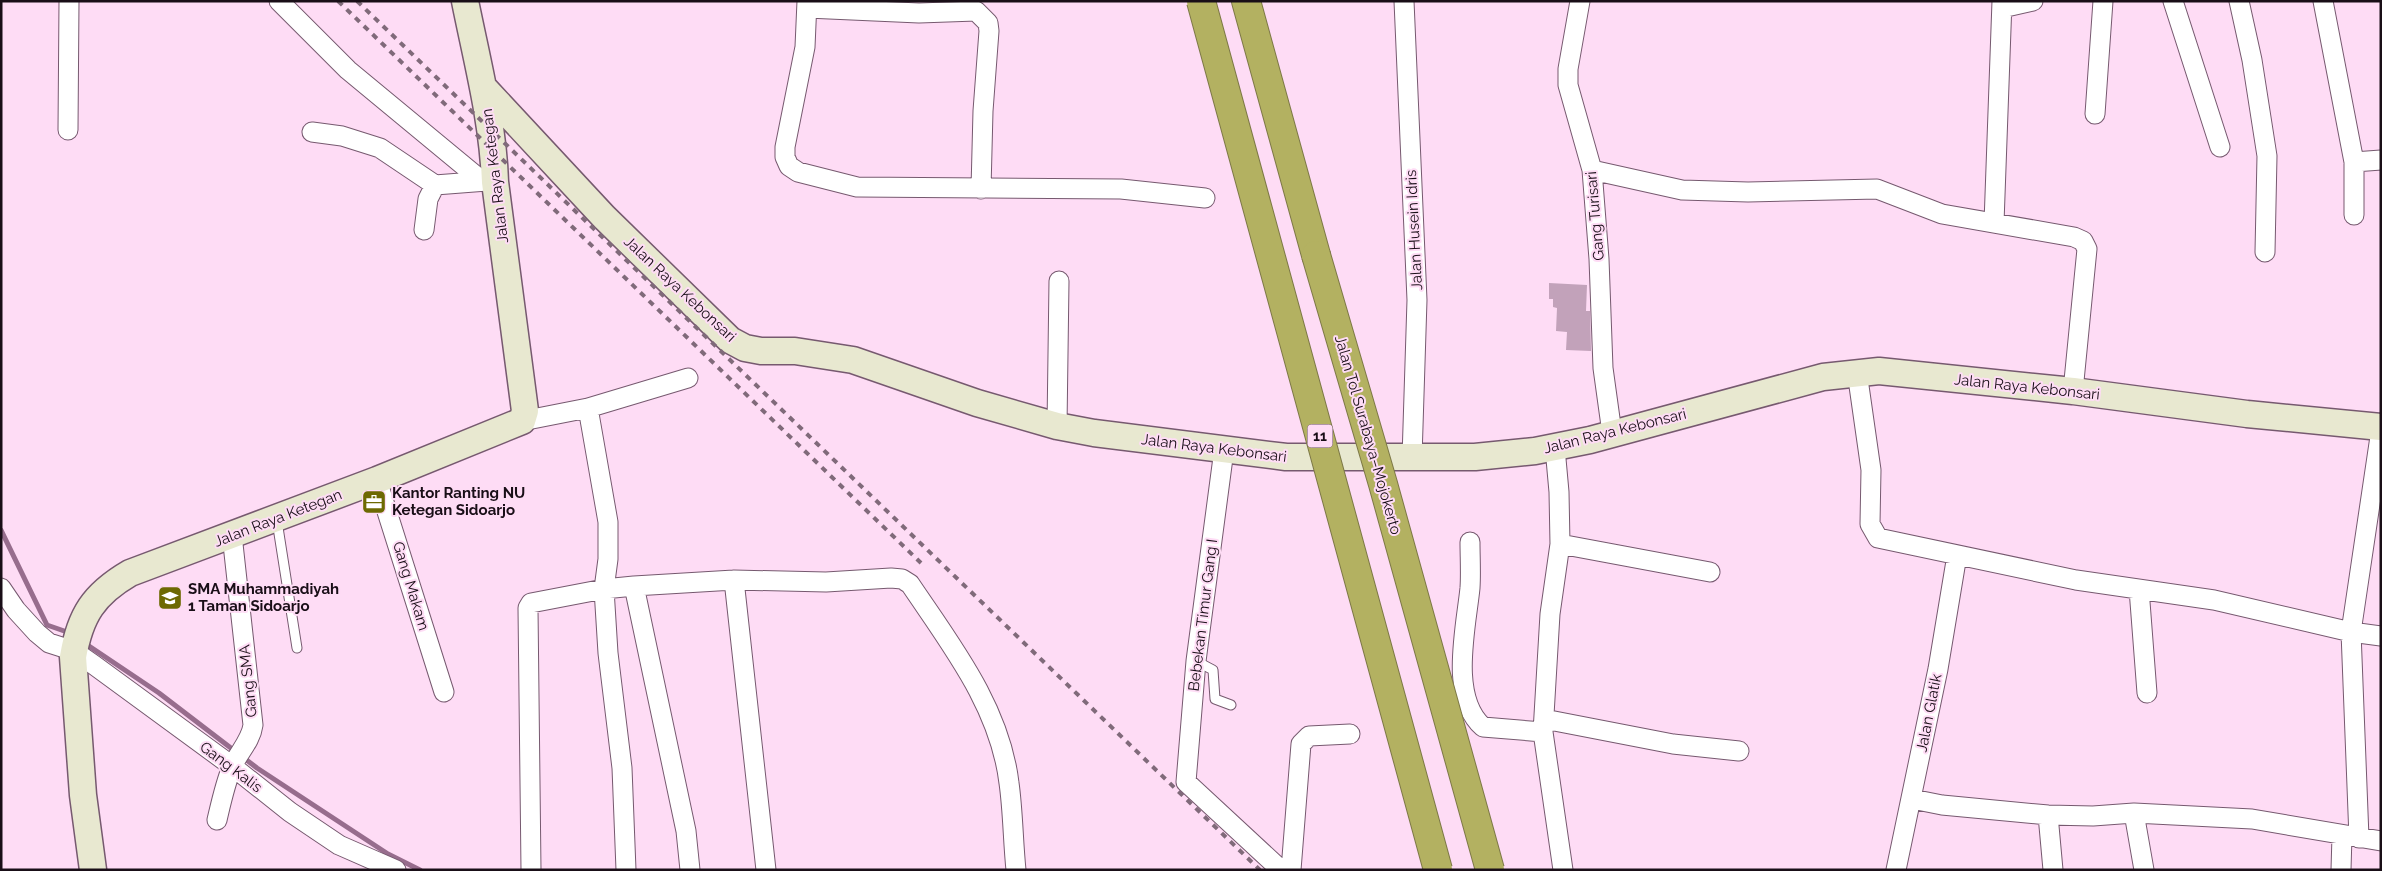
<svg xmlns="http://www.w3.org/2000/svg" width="2382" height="871" font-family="Raleway,sans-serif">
<rect width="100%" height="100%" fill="#fedcf5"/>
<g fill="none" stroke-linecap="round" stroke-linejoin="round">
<path stroke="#976d8d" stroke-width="5" d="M1,530L47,625L70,633
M83,642L159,693L257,768L388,854L420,870"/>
</g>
<path fill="#c2a2ba" d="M1549,283L1587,285L1586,311H1590L1591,351L1566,350L1567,332L1556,331L1557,308L1553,307V299H1549Z"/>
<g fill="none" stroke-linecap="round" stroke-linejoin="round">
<defs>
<path id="lane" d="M277,521L297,648
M1196,661L1213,670L1215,699L1231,705"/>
<path id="street" d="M279,1L348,70L481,180
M807,1L805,47L785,147V157L789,166L798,172L857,187L1121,189L1205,198
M1404,1L1417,300L1412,458
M1580,1L1568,69V85L1592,170L1599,259L1603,368L1612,433
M2173,1L2220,147
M2239,1L2252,60L2267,156L2265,252
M2323,1L2354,162V215
M807,8L919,13L976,11L988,23L989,31L983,111L981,189
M2002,8L2033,1
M2095,114L2103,1
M68,130L69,1
M312,132L342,136L380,148L435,185
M2354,162L2381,160
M1592,170L1682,190L1748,192L1877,189L1942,214L2074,237L2083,241L2087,249L2073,391
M1994,223L2002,1
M424,230L428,199L435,185L487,181
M1857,372L1871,470L1870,524L1878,538L2076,580L2214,600L2351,632L2381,636
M588,408L608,522V559L604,589L608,653L622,768L626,870
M522,421L588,408L688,378
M1057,426L1059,281
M1555,448L1559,492L1560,544L1550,614L1543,732L1563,870
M1224,450L1196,661L1186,782L1281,870
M377,480L444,692
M1470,542C1470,557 1471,573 1470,588C1466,628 1449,697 1483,727L1543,732
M1560,544L1710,572
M734,580L766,870
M634,586L686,831L690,870
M1,588L16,610L37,633L49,643L74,651L94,665L232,766L290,812L339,845L396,870
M2139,589L2147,693
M1544,719L1673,744L1739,751
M1912,799L1942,805L2048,815L2093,816L2134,813L2252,819L2381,841
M2134,813L2144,870
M2048,815L2053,870
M217,820C221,803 225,784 232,767C238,753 251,741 253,725L232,535
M2359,838L2351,632L2381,430
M531,870L528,608L531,603L604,589L634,586L734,580L826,582L891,578L902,579L910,584C951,645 1000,707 1009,783C1013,811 1013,841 1016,870
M1291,870L1301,744L1309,736L1350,734
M1896,870L1938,669L1957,555
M2341,870L2342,835"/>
<path id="secondary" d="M484,88L604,217L730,340L745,348L761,351H795L853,360L977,403L1057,426L1094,433L1286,457H1475L1535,451L1590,440L1823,377L1879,371L2073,391L2247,414L2381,427
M93,870L83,795L73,657C80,615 94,594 130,573L377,480L522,421L525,411L495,182C493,121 477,61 465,1"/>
<path id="highway" d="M1246,1L1316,255"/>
</defs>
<use href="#lane" stroke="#76596f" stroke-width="11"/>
<use href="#street" stroke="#76596f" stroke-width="21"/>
<use href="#secondary" stroke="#76596f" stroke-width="29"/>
<use href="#highway" stroke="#7d7847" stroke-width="30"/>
<use href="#lane" stroke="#fff" stroke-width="9"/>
<use href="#street" stroke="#fff" stroke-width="19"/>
<use href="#secondary" stroke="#e8e8d0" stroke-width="26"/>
<use href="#highway" stroke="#b3b161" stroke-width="28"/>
<path stroke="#806a7a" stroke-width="4" stroke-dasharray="6 6" stroke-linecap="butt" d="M338,1L921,563
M357,1L1260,870"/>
<defs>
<path id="highway-bridge" d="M1201,1L1438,870
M1316,255L1383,484L1490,870"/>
</defs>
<use href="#highway-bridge" stroke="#7d7847" stroke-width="30" stroke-linecap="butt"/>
<use href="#highway-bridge" stroke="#b3b161" stroke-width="28"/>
</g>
<defs>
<symbol id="office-square" viewBox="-11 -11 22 22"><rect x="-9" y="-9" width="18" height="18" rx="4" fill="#6d6902" stroke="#fedcf5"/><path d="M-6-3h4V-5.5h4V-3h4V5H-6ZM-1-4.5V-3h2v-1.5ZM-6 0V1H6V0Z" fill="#fff"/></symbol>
<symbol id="school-square" viewBox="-11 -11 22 22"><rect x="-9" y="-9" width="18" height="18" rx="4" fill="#6d6902" stroke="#fedcf5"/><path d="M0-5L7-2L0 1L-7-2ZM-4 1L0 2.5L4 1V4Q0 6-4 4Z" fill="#fff"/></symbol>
</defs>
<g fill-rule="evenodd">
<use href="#office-square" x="360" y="488" width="28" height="28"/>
<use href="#school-square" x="156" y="584" width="28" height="28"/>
</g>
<g text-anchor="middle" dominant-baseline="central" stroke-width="4" stroke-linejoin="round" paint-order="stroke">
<rect fill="#fedcf5" stroke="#5e4c5a" stroke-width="1" x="1307.5" y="424.5" width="25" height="23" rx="4"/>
<g font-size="14" font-weight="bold" fill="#190e17">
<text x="1320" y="436">11</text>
</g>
<g font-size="15" fill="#190e17" stroke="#fedcf5">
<text transform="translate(495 176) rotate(-97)">Jalan Raya Ketegan</text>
<text transform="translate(1595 216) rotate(-95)">Gang Turisari</text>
<text transform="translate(1414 230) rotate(-93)">Jalan Husein Idris</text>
<text transform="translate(680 289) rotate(43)">Jalan Raya Kebonsari</text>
<text transform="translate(2027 387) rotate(6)">Jalan Raya Kebonsari</text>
<text transform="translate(1615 431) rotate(-14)">Jalan Raya Kebonsari</text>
<text transform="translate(1368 435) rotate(74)">Jalan Tol Surabaya–Mojokerto</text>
<text transform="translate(1214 448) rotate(7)">Jalan Raya Kebonsari</text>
<text transform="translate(278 518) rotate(-21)">Jalan Raya Ketegan</text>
<text transform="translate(411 586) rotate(73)">Gang Makam</text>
<text transform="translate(1203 615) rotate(-83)">Bebekan Timur Gang I</text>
<text transform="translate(248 681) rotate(-96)">Gang SMA</text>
<text transform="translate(1929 713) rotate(-79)">Jalan Glatik</text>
<text transform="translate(231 767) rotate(37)">Gang Kalis</text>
</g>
<g font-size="15" font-weight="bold" fill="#190e17" stroke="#fedcf5" text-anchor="start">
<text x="392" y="493">Kantor Ranting NU<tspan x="392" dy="17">Ketegan Sidoarjo</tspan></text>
<text x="188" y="589">SMA Muhammadiyah<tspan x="188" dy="17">1 Taman Sidoarjo</tspan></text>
</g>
</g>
<rect width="2382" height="871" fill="none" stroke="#190e17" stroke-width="5"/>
</svg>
